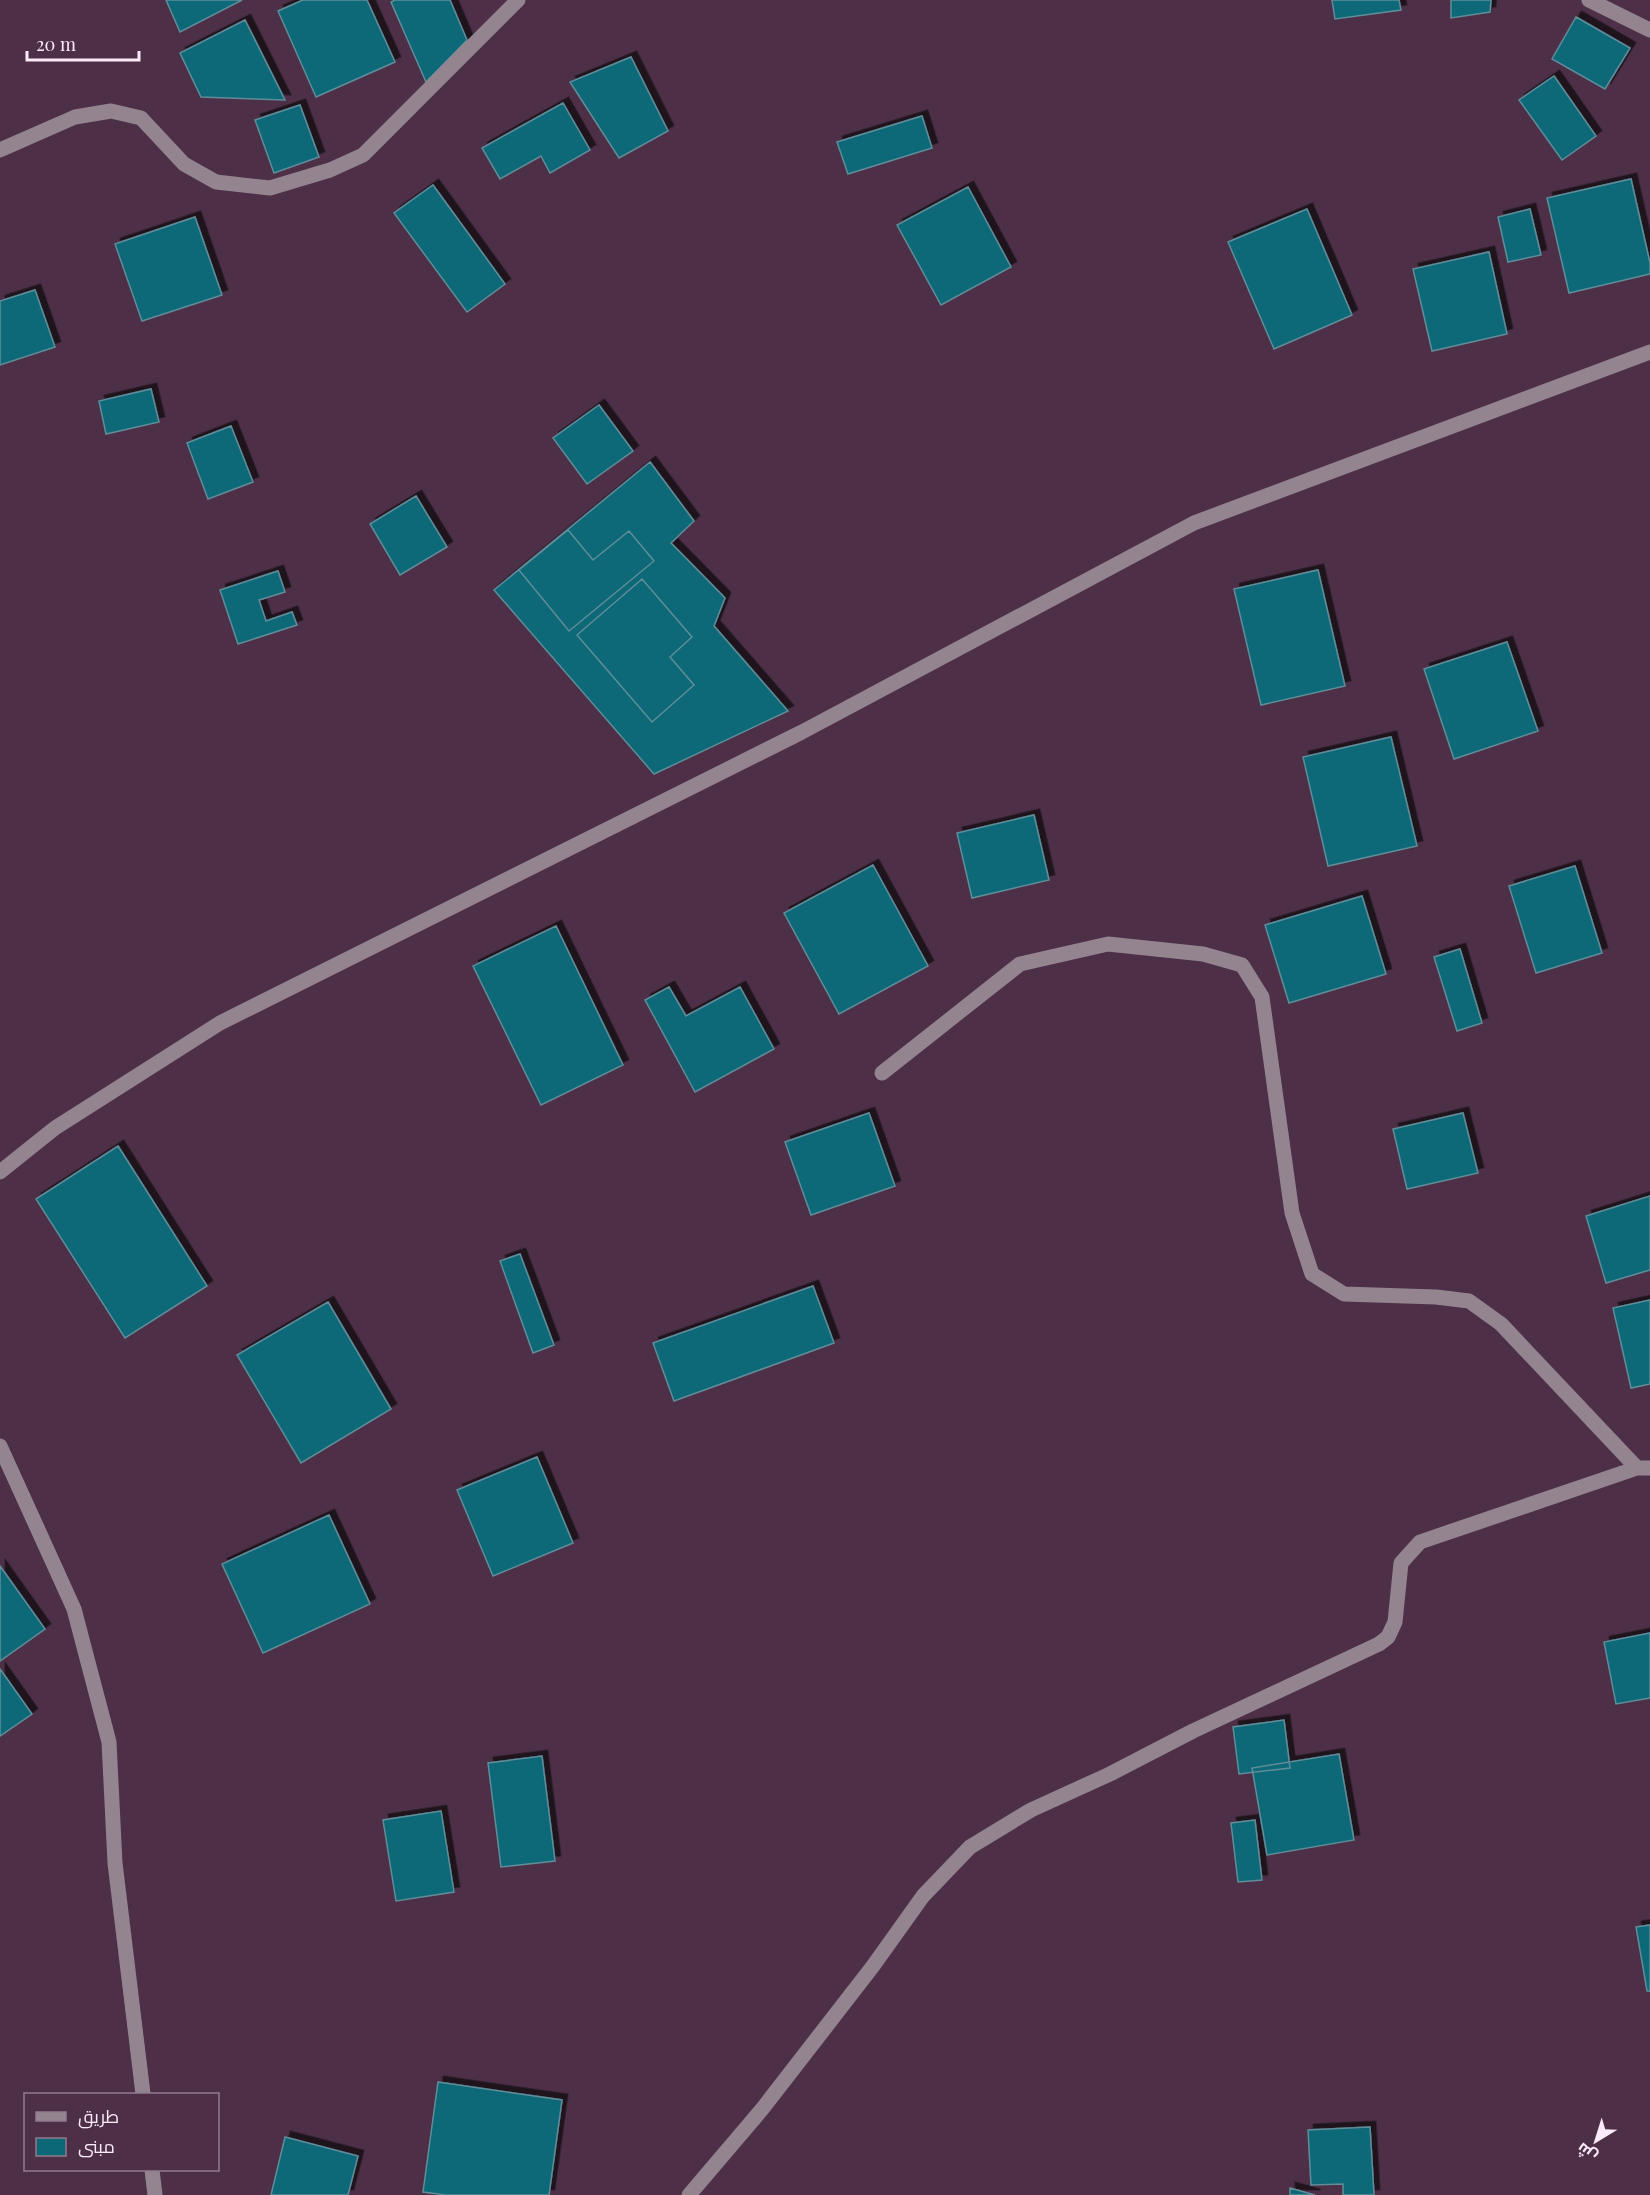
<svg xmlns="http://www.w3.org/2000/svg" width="1650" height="2195" font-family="'Playfair Display',Cairo,serif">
<defs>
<filter id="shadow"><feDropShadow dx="5.5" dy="-5.5" stdDeviation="0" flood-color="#0009"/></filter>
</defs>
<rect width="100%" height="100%" fill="#4d3047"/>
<path fill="#0c6777" stroke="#5f8e9a" stroke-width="1.5" filter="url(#shadow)" d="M166,0H242L180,32Z
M303,0H367L395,62L316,97L278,11Z
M395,0H450L467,40L426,82L391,2Z
M1332,0H1399L1401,10L1335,19Z
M1451,0H1491L1490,12L1451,18Z
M1576,17L1630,48L1605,89L1552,59Z
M245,20L285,100L201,97L180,53Z
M631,57L668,131L619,158L570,82Z
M1554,76L1596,136L1562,160L1519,100Z
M563,103L590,150L550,173L541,156L500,179L482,148Z
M300,105L319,157L274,173L255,120Z
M922,116L932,148L848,174L837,142Z
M1631,179L1650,263V274L1569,293L1547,198Z
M433,185L505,284L467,312L394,213Z
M968,187L1011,267L941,305L897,225Z
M1307,209L1352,315L1274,349L1228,242Z
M1530,209L1541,255L1508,262L1498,217Z
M195,217L222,295L142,321L115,244Z
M1489,252L1507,334L1432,351L1413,269Z
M35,290L55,347L0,365V301Z
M151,389L159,422L106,434L99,401Z
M599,405L633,451L587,484L553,438Z
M231,426L253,482L208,499L187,443Z
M650,462L694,521L671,543L725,598L714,626L788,711L654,774L494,590Z
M416,496L447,547L400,575L370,524Z
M568,530L593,560L629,531L654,561L569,631L519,570Z
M1318,570L1345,686L1261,705L1234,589Z
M278,571L285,592L259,600L266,621L292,612L297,625L238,644L220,590Z
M642,579L692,637L670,657L694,685L652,722L577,635Z
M1507,642L1538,731L1454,759L1424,669Z
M1391,737L1417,846L1328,866L1303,757Z
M1034,815L1049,880L972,898L957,833Z
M873,865L928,966L839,1014L784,913Z
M1575,866L1602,953L1536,973L1509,886Z
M1362,896L1386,974L1289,1003L1265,925Z
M556,926L623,1065L541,1105L473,966Z
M1460,949L1482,1023L1457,1031L1434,957Z
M669,987L686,1016L740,987L774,1049L695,1092L645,1000Z
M869,1113L895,1186L811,1215L785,1142Z
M1463,1113L1478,1173L1407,1189L1393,1129Z
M118,1146L207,1286L125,1338L36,1199Z
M1650,1196V1270L1606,1283L1586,1216Z
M520,1254L554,1345L533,1353L500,1261Z
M813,1286L834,1343L674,1401L653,1343Z
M1650,1300V1384L1631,1388L1613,1308Z
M328,1302L391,1409L301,1463L237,1355Z
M537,1457L573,1543L493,1576L457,1490Z
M329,1515L370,1604L263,1653L222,1564Z
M0,1566L45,1629L0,1661Z
M1650,1633V1698L1616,1704L1604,1642Z
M0,1669L32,1714L0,1736Z
M1284,1720L1290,1768L1239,1774L1233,1727Z
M1339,1754L1354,1840L1267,1855L1252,1768Z
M542,1756L555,1861L501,1867L488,1763Z
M441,1811L454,1892L396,1901L383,1820Z
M1255,1820L1262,1880L1238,1882L1231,1823Z
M1650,1925V1991H1647L1636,1927Z
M438,2082L562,2100L549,2195H446L423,2192Z
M1370,2127L1374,2195H1343V2184L1311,2185L1308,2130Z
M285,2137L358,2156L348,2195H271Z
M1290,2188L1315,2195H1290Z"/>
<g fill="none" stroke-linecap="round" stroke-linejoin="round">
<path stroke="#938490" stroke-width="15" d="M1589,0L1650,30
M0,150L75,117L111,111L141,118L184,164L216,182L270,188L330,170L363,155L518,0
M882,1073L1020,964L1108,944L1203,954L1242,965L1262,997L1292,1213L1312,1274L1344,1294L1436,1297L1469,1301L1501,1324L1637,1468H1650
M0,1172L55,1128L220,1023L802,732L1194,523L1650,352
M0,1446L74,1609L109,1742L115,1863L143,2094
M152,2170L155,2195
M689,2195L763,2108L873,1966L923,1896L970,1847L1031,1810L1110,1774L1193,1731L1379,1644L1388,1637L1395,1622L1401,1563L1420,1542L1637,1468"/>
</g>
<rect x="24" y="2093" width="195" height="78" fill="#4d3047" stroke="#937a8e" stroke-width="1.5"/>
<rect x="36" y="2112" width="30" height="9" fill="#938490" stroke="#937a8e" stroke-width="1.5"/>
<text x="78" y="2123" font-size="18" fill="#fdeaf8">طريق</text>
<rect x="36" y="2138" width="30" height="18" fill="#0c6777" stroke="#937a8e" stroke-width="1.5"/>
<text x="78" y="2153" font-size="18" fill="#fdeaf8">مبنى</text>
<g transform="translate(1596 2141) rotate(218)" stroke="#4d3047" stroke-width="4.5" paint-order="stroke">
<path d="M0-4.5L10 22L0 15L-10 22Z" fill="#fdeaf8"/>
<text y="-9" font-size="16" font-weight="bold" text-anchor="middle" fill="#fdeaf8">ش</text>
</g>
<path d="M27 51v9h112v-9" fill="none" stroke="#fdeaf8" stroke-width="3"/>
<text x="36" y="51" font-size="18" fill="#fdeaf8" stroke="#4d3047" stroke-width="4.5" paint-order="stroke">20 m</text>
</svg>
